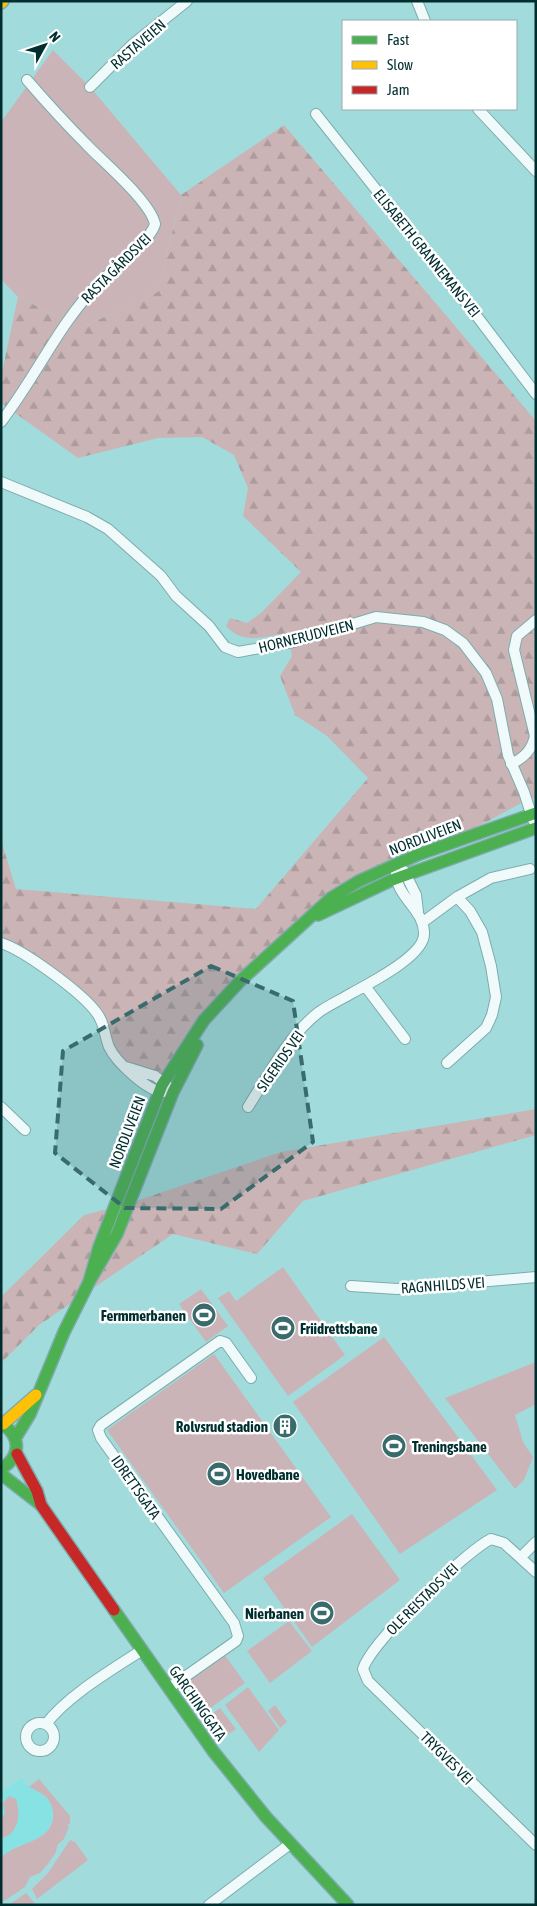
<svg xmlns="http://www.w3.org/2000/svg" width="537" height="1906" font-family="'Asap Condensed',sans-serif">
<defs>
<pattern id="forest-firs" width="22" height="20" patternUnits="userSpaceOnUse" patternTransform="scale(1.25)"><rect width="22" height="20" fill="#cbb4b6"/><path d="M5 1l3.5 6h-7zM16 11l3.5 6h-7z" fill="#ad9b9d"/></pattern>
</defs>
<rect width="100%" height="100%" fill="#a2dbdc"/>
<path fill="#87e2e4" d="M22,1778L24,1781L23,1783L41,1793L49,1801L53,1810L52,1820L47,1831L38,1839L15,1847L1,1858V1793Z"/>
<path fill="#cab4b7" d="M53,50L90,87L181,195L158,292L81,328L18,297L1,279V122Z
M283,1267L345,1355L288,1396L218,1298L229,1291L236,1301Z
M201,1289L228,1326L206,1342L179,1304Z
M384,1337L497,1490L400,1554L293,1402Z
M214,1354L331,1517L224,1593L107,1430Z
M536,1362V1404L515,1415L523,1442L533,1457L524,1480L515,1489L445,1398Z
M352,1514L400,1580L312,1647L263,1578Z
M289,1621L312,1651L270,1683L247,1651Z
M224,1654L245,1683L209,1709L188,1680Z
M248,1687L279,1730L259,1752L225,1705Z
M275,1705L287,1722L280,1728L268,1711Z
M220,1708L236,1729L227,1735L212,1714Z
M39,1779L70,1816V1823L67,1825L69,1826L64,1839L58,1844L55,1854L47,1865L40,1873L30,1877L25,1887L1,1903V1858C17,1840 56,1844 53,1811C51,1797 40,1792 29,1787Z
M9,1796L16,1799C21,1813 19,1835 1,1838V1819L5,1814L3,1803Z
M70,1840L75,1842L88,1860L37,1899L32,1889L48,1873Z
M26,1893L36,1905H9Z"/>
<path fill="url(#forest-firs)" d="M284,125L536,421V798L525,801L396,871L340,898L213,1013L166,1090L120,1062L96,1012L39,963L1,943V840L16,889L256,909L368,778L327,736L295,715L280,676L292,656L287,633C264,637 243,645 226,626L230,618L247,623L261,613L301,572L243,516L248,488L234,455L202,437L158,438L78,458L1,403V377L18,297L81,328L158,292L181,195Z
M536,1109V1135L303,1201L257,1254L173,1234L39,1325L1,1363V1297L84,1215L127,1204L281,1152Z"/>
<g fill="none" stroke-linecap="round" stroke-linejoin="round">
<defs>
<path id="street" d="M417,1L425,21
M90,87L132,45L187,1
M478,109L536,171
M316,114L479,319L536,394
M1,422C36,377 58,325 98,284C112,270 152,239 155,224C150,201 104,163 87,145C66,124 46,102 27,80
M1,482L87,517L108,529L161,576L176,596L209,626L225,647L238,652L293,642L376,617L423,622L445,630L463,643L486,673L497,699L508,755L524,792L533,820
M511,764C524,758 532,750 535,736L514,650L517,636L536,620
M404,871L416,895L418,912
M423,922L457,897L491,878L530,869
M1,943C24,950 82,993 96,1012C105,1023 104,1035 109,1047C116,1062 148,1092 164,1092
M365,986L405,1039
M447,1063L486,1028L492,1015L496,997L491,966L482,932L470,911L457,897
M126,1067L155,1076L167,1085
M1,1107L25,1130
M248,1107C269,1074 288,1036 319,1012C329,1005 342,999 352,993C370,983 424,956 424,934C425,910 396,897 396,873
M351,1286L397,1289L536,1277
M521,1557L536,1542
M536,1572L504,1543L491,1539C465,1552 371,1642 363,1669L368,1681L536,1845
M169,1688L236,1641L238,1636L234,1623L101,1438L98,1430L101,1425L220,1341L226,1343L251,1378
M26 1737a14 14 0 1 1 28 0a14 14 0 1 1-28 0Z
M46,1724C68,1695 112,1670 142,1650
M209,1905L290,1844"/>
<path id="fast" d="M318,915L392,880L536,828
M89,1282L99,1247L162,1085L204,1020L241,980L331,898L359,881L417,855L536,813
M1,1423C21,1436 22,1456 1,1469
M16,1437L30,1414L64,1332L89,1282L117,1234L173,1092L197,1045
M1,1474L41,1505
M114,1610L213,1751L266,1817L348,1905"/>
<path id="slow" d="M1,3L3,1
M3,1424L36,1395"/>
<path id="jam" d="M17,1454L37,1491L41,1505L114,1610"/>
</defs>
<use href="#street" stroke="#7dacad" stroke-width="12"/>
<use href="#fast" stroke="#7dacad" stroke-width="14"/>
<use href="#slow" stroke="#7dacad" stroke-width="14"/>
<use href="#jam" stroke="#7dacad" stroke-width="14"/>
<use href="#street" stroke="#f1fafa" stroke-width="10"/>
<use href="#fast" stroke="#4caf50" stroke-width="11"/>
<use href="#slow" stroke="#ffc107" stroke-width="11"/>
<use href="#jam" stroke="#c62828" stroke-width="11"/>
</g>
<path fill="#396b6c" fill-opacity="0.2" stroke="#396b6c" stroke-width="4" stroke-dasharray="10 6" stroke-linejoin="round" d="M211,966L293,1001L313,1142L221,1209L125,1208L55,1153L63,1051Z"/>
<defs>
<symbol id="stadium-disc" viewBox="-11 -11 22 22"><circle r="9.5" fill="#396b6c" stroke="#fff"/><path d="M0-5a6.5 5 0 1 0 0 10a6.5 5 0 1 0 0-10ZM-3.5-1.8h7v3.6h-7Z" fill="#fff"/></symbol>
<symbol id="building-disc" viewBox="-11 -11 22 22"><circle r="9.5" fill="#396b6c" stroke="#fff"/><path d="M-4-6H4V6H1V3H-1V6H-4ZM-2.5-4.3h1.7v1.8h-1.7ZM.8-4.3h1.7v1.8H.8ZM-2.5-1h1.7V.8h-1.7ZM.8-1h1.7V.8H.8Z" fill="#fff"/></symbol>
</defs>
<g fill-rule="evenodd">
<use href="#stadium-disc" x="190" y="1301" width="28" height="28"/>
<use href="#stadium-disc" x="269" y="1314" width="28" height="28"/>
<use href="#building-disc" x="271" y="1412" width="28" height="28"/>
<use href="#stadium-disc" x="380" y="1432" width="28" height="28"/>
<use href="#stadium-disc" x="205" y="1460" width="28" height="28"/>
<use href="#stadium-disc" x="308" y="1599" width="28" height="28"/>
</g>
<g text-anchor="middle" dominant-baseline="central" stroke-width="5" stroke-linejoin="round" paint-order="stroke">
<g font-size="15" fill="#002e2f" stroke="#fff">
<text transform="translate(138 44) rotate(-41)">RASTAVEIEN</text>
<text transform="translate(427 253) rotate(51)">ELISABETH GRANNEMANS VEI</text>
<text transform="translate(116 268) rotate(-45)">RASTA GÅRDSVEI</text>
<text transform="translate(306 636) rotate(-14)">HORNERUDVEIEN</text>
<text transform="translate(425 837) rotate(-21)">NORDLIVEIEN</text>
<text transform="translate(280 1061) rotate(-55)">SIGERIDS VEI</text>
<text transform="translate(127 1132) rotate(-69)">NORDLIVEIEN</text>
<text transform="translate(443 1285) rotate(-4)">RAGNHILDS VEI</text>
<text transform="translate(136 1487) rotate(55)">IDRETTSGATA</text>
<text transform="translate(422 1599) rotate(-45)">OLE REISTADS VEI</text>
<text transform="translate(198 1703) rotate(55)">GARCHINGGATA</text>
<text transform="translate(447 1758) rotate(45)">TRYGVES VEI</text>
</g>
<g font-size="15" font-weight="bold" fill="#002e2f" stroke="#fff" text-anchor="end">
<text x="186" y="1315">Fermmerbanen</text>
<text x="300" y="1328" text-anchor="start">Friidrettsbane</text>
<text x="268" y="1426">Rolvsrud stadion</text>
<text x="412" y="1446" text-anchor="start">Treningsbane</text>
<text x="236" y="1474" text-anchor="start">Hovedbane</text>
<text x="304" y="1613">Nierbanen</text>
</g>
</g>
<rect width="537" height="1906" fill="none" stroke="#002e2f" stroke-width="5"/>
<rect x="342" y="20" width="175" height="90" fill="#ffffff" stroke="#99abac"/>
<rect x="352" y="36" width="25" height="8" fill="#4caf50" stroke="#99abac"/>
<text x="387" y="45" font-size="15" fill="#002e2f">Fast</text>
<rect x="352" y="61" width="25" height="8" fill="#ffc107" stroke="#99abac"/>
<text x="387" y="70" font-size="15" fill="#002e2f">Slow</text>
<rect x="352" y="86" width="25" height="8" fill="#c62828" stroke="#99abac"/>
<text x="387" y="95" font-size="15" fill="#002e2f">Jam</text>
<g transform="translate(45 45) rotate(50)" stroke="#ffffff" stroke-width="4" paint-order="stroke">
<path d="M0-4L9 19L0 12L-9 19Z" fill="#002e2f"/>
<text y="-8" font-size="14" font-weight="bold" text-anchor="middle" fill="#002e2f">N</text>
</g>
</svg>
